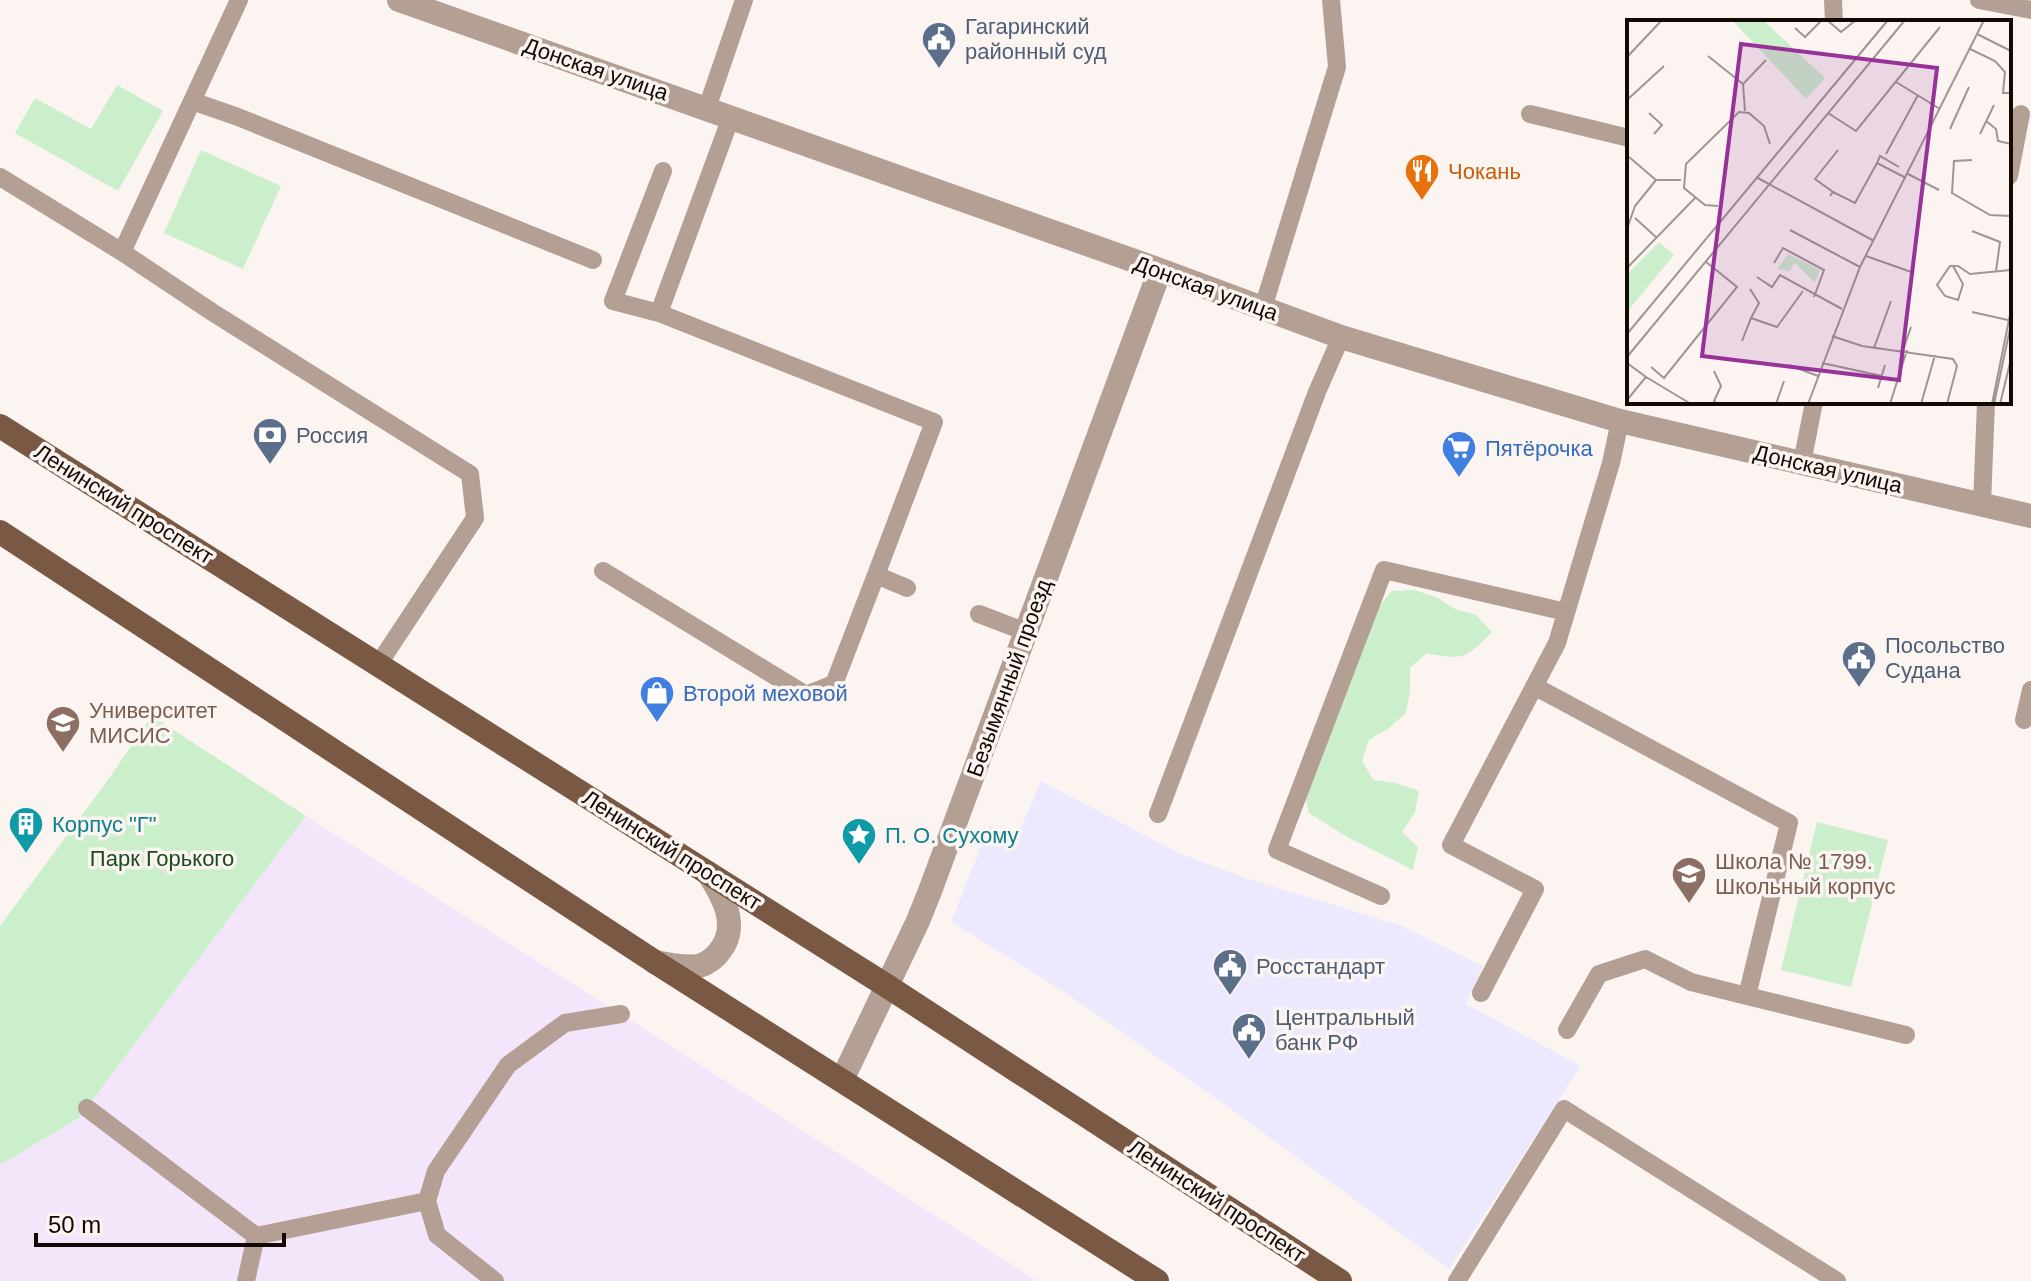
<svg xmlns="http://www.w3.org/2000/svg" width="2031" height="1281" font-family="Arial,sans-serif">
<rect width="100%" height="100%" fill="#fbf4f1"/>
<path fill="#ece9ff" d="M1041,781L1181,854L1246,878L1402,926L1483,966L1466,1004L1581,1066L1449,1269L1231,1109L1063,991L951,922L989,826L1017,837Z"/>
<path fill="#f4e6fa" d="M306,816L621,1014L1037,1281H0V1165L79,1118Z"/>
<path fill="#cbeecb" d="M117,85L163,111L118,191L15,133L35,98L91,129Z
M201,150L281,186L243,269L164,233Z
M1414,590L1436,597L1455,609L1476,615L1492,632C1466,658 1464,661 1427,653L1410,668V691L1406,713L1389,728L1369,740L1362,760L1373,780L1396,783L1419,791L1415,812L1402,832L1418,847L1413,870L1349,838L1309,813L1304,791L1377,610L1391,591Z
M152,716L306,816L79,1118L0,1165V926L105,784Z
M1817,822L1888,840L1851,987L1781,970Z"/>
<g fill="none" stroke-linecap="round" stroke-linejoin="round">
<path stroke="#b39f94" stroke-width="18" d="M1833,0L1834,22
M1979,0L2031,10
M192,101L238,117L593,260
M707,108L744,0
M1530,114L1629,138
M663,171L613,301L659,313L731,117
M2009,176L2021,114
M0,177L122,252L212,312L470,474L475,518L378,665
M122,252L239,0
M1263,308L1337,67L1331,0
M659,313L934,422L876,575
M1802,463L1814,402
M1982,505L1986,402
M603,571L806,695L834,684L876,575L907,588
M979,614L1026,632
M1534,686L1789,823L1747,996L1906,1035
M2024,720L2031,690
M1158,814L1317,392L1341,337
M1381,896L1277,850L1384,570L1566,612
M1481,993L1535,889L1451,845L1557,643L1611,463L1620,421
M1567,1030L1599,974L1645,959L1691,982L1747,996
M87,1108L256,1236L427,1201
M246,1281L256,1236
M495,1281L437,1235L427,1201L436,1171L508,1065L565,1023L621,1014
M1457,1281L1564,1109L1837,1281"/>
<path stroke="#b39f94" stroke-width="24" d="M399,0L1160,270L1341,337L1620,421L2031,516
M842,1080L918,921L930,891L1160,270"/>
<path stroke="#b39f94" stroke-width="24" d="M655,962C669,965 684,968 699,966C706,964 715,958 719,952C740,927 724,897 708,873"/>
<path stroke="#795844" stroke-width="24" d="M0,426L887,986L1340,1281
M0,532L655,962L1157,1281"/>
</g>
<defs>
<symbol id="civic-pin" viewBox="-11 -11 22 30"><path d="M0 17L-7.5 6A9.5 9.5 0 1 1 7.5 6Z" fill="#5c6f8a" stroke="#fbf4f1"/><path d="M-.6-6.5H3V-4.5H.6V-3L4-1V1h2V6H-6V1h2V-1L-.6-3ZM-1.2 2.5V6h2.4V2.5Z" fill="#fff"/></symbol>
<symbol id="restaurant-pin" viewBox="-11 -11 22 30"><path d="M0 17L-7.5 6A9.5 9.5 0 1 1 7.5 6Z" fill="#e8710a" stroke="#fbf4f1"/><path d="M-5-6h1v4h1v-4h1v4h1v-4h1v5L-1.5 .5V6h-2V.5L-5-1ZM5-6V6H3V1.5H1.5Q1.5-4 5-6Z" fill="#fff"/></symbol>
<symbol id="bank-pin" viewBox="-11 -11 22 30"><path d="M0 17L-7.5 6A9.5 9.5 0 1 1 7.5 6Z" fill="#5c6f8a" stroke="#fbf4f1"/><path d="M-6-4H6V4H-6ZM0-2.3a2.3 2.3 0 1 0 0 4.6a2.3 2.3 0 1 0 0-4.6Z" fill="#fff"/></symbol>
<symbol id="supermarket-pin" viewBox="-11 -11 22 30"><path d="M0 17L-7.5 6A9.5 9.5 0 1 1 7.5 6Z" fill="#3f7fe0" stroke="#fbf4f1"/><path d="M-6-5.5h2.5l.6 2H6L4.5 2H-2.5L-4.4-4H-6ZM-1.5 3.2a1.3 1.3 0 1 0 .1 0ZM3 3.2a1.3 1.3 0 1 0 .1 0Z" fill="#fff"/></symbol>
<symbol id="shop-pin" viewBox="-11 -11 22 30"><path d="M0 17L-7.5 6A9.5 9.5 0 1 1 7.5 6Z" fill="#3f7fe0" stroke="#fbf4f1"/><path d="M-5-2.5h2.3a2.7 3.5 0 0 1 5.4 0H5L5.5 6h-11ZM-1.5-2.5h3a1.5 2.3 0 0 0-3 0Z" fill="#fff"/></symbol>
<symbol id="university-pin" viewBox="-11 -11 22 30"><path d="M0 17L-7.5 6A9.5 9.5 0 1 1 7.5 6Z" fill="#8d6e63" stroke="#fbf4f1"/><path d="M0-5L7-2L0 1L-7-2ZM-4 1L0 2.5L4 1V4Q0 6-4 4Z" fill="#fff"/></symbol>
<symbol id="building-pin" viewBox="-11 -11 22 30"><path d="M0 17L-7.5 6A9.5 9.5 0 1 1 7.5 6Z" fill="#0f9aa8" stroke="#fbf4f1"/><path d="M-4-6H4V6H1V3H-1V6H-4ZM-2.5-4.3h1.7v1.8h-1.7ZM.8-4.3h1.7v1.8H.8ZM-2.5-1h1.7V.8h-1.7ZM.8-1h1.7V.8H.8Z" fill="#fff"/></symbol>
<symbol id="sight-pin" viewBox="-11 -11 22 30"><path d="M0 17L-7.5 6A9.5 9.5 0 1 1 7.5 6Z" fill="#0f9aa8" stroke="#fbf4f1"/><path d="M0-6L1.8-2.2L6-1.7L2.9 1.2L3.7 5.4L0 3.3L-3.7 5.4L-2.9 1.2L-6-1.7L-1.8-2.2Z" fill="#fff"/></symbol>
<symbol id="school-pin" viewBox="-11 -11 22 30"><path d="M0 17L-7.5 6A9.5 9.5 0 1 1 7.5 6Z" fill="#8d6e63" stroke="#fbf4f1"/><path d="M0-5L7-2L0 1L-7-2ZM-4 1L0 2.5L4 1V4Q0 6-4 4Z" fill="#fff"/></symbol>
</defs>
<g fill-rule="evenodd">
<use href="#civic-pin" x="919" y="19" width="40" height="54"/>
<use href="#restaurant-pin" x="1402" y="151" width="40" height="54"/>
<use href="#bank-pin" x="250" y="415" width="40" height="54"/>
<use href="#supermarket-pin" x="1439" y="428" width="40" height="54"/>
<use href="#civic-pin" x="1839" y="638" width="40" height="54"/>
<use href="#shop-pin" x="637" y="673" width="40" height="54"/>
<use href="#university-pin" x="43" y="703" width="40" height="54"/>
<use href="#building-pin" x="6" y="804" width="40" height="54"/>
<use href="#sight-pin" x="839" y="815" width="40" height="54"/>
<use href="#school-pin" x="1669" y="854" width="40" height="54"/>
<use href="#civic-pin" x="1210" y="946" width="40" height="54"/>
<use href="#civic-pin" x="1229" y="1010" width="40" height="54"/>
</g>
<g text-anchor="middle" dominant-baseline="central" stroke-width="7" stroke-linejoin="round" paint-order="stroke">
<g font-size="22" fill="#4e5e75" stroke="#fbf4f1" text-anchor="start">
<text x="965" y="26">Гагаринский<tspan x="965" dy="25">районный суд</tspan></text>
<text x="296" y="435">Россия</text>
<text x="1885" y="645">Посольство<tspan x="1885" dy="25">Судана</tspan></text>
<text x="1256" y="966">Росстандарт</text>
<text x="1275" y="1017">Центральный<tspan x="1275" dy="25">банк РФ</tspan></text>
</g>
<g font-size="22" fill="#130905" stroke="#fbf4f1">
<text transform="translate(596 69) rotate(19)">Донская улица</text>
<text transform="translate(1206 288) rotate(20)">Донская улица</text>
<text transform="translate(1828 469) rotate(13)">Донская улица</text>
<text transform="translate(124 504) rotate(32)">Ленинский проспект</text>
<text transform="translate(1009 678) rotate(-70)">Безымянный проезд</text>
<text transform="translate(672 850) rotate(32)">Ленинский проспект</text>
<text transform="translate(1217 1201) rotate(33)">Ленинский проспект</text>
</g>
<g font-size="22" fill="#c56008" stroke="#fbf4f1" text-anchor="start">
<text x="1448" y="171">Чокань</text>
</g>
<g font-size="22" fill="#366cbe" stroke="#fbf4f1" text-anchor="start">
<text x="1485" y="448">Пятёрочка</text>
<text x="683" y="693">Второй меховой</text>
</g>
<g font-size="22" fill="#785e54" stroke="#fbf4f1" text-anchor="start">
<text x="89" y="710">Университет<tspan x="89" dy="25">МИСИС</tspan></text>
<text x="1715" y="861">Школа № 1799.<tspan x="1715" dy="25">Школьный корпус</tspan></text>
</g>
<g font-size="22" fill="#0d838f" stroke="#fbf4f1" text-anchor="start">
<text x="52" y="824">Корпус "Г"</text>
<text x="885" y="835">П. О. Сухому</text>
</g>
<g font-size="22" fill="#184b1d" stroke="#fbf4f1">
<text x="162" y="858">Парк Горького</text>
</g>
</g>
<g transform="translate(1627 20)">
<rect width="384" height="384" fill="#fbf4f1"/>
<path d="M105,0H136L198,58L179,79ZM32,222L47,235L0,292V254ZM161,234L193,250L188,263L168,243L162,251L150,249Z" fill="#cbeecb"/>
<path fill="none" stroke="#9e9693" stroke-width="2" d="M200,0L214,12L229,0M168,8L178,17L195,0M350,14L384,31M343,29L368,41L378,52L376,73H384M81,36L116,64M0,37L35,0M269,62L313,89M0,80L37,46M118,91L116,64L139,40M22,93L35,105L27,114M201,93L229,111L313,7M359,101L369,109L371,121L384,124M323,109L342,67M353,114L367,85M259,134L291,75M2,137L29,160H54M345,140L327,141L325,173L363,195L384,196M272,147L253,136L250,143L279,158M281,154L312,170M129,157L247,221M206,172L228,183L250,143M203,176L206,172L188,159L211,130M91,186L78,185L57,168L59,144L112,92L122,93L137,106L143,124M8,198L30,218M0,209L8,186L29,160M163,210L233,247M345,211L373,222L369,251M239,236L287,253M147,243L156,228L197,250L187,277M326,246L336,264L331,280L318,276L310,265L323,246H331L343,254L384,250M0,248L68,178M130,257L145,267L153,255L215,289M123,269L132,283L124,298M345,292L381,300M0,314L261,0M205,316L235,326L326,339L330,346L320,384M115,321L124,298L150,307L176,271M247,328L264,281M276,330L284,307M0,337L278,0M0,343L19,357L0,380M195,343L255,356M162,345L191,356M24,347L37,358L110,267L78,241M87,351L94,366L87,381L91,384M19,357L64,384M251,368L258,345M149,384L157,361M181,384L233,247L357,0M263,384L280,330M294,384L308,335M365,384L384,290M367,384L384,304M373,384L384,339"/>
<path fill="#963298" fill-opacity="0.15" stroke="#963298" stroke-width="4" d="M114,24L310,48L272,360L75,336Z"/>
<rect width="384" height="384" fill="none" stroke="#130905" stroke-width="4"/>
</g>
<path d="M36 1233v12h248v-12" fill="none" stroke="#130905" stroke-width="4"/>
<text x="48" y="1233" font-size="24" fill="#130905" stroke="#fbf4f1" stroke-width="6" paint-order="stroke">50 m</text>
</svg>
